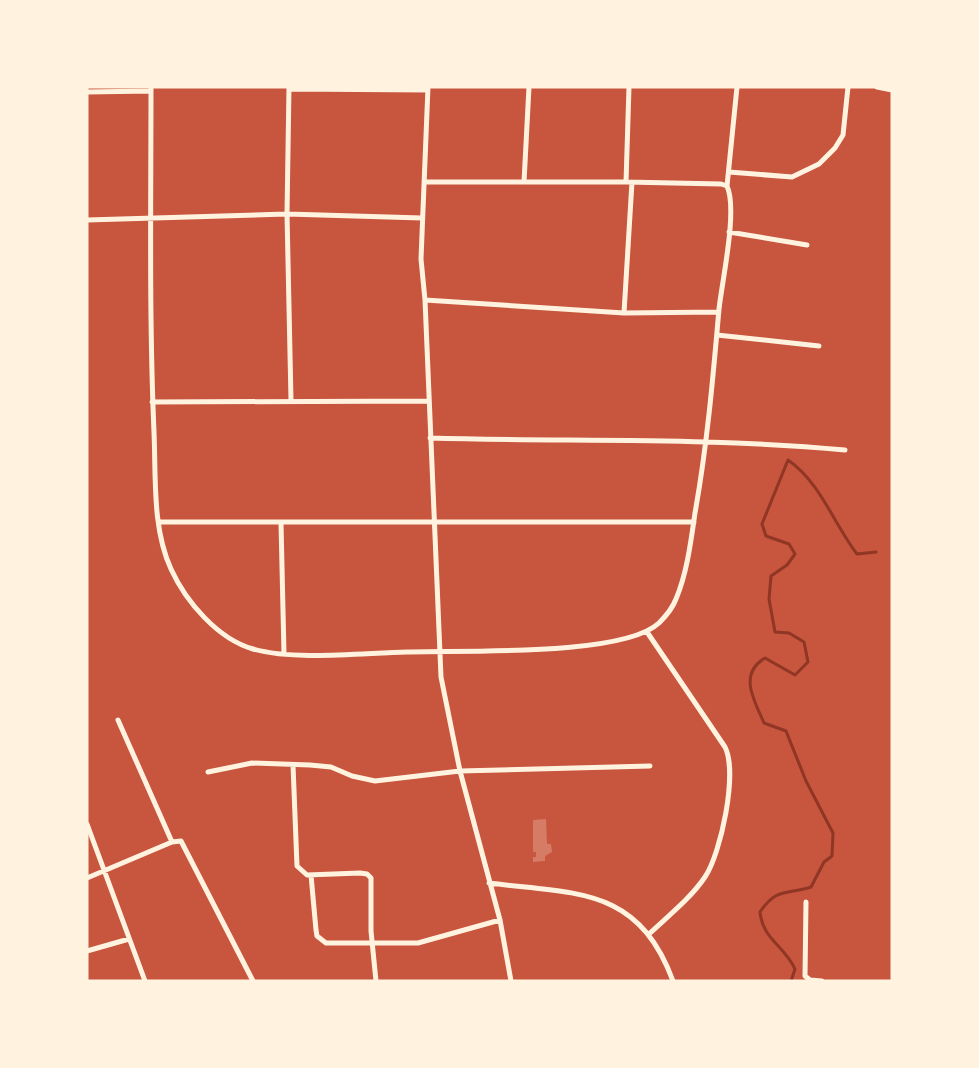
<svg xmlns="http://www.w3.org/2000/svg" width="979" height="1068" font-family="'PT Serif',serif">
<rect width="100%" height="100%" fill="#c8553d"/>
<g fill="none" stroke-linecap="round" stroke-linejoin="round">
<path stroke="#8f3625" stroke-width="3" d="M791,981L795,969C784,945 763,940 760,912C777,887 786,895 811,887L824,862L832,856L833,833L806,781L786,731L764,723C754,700 738,674 765,658L795,675L808,662L804,642L789,633L775,632L769,599L771,576L787,565L795,554L789,544L766,536L762,524L788,460C820,482 834,524 857,554L876,552"/>
</g>
<path fill="#d67c66" d="M546,819L547,844H551L552,852L545,856V861L533,862V857H536V852H533V820Z"/>
<g fill="none" stroke-linecap="round" stroke-linejoin="round">
<path stroke="#fff3e0" stroke-width="5" d="M151,87C151,202 149,317 154,432C156,476 152,528 171,569C186,602 218,639 253,649C295,661 362,653 407,652C459,650 623,657 659,623C665,617 673,607 676,599C687,573 691,541 695,513C707,446 713,378 719,309C722,281 738,210 727,186L721,184L626,182L629,87
M289,87L287,214L291,400
M428,87L421,259L425,300L441,677L460,771L500,920L511,981
M877,87L892,90
M289,89L428,90
M87,92L151,91
M729,172L792,177L819,164L835,148L843,135L848,87
M425,182H626
M524,182L529,87
M727,186L737,87
M87,220L287,214L422,218
M729,232L807,245
M425,300L624,313L719,312
M624,313L632,182
M717,335L819,346
M152,402L428,401
M430,438C568,442 707,437 845,450
M159,522H694
M281,523L284,654
M647,632L725,747C738,773 721,853 705,877C690,899 668,916 649,934
M118,720L172,842
M293,765L297,866L307,875L360,873L367,874L371,878V931L376,981
M208,772L252,763L310,765L331,767L352,776L375,781L460,771L650,766
M87,824L145,981
M311,875L316,930L317,936L326,943H418L500,920
M87,878L172,842L181,841L253,981
M489,883C576,894 638,886 673,981
M806,902L805,976L810,980L822,981
M87,951L129,939"/>
</g>
<rect width="979" height="1068" fill="none" stroke="#fff3e0" stroke-width="177"/>
</svg>
